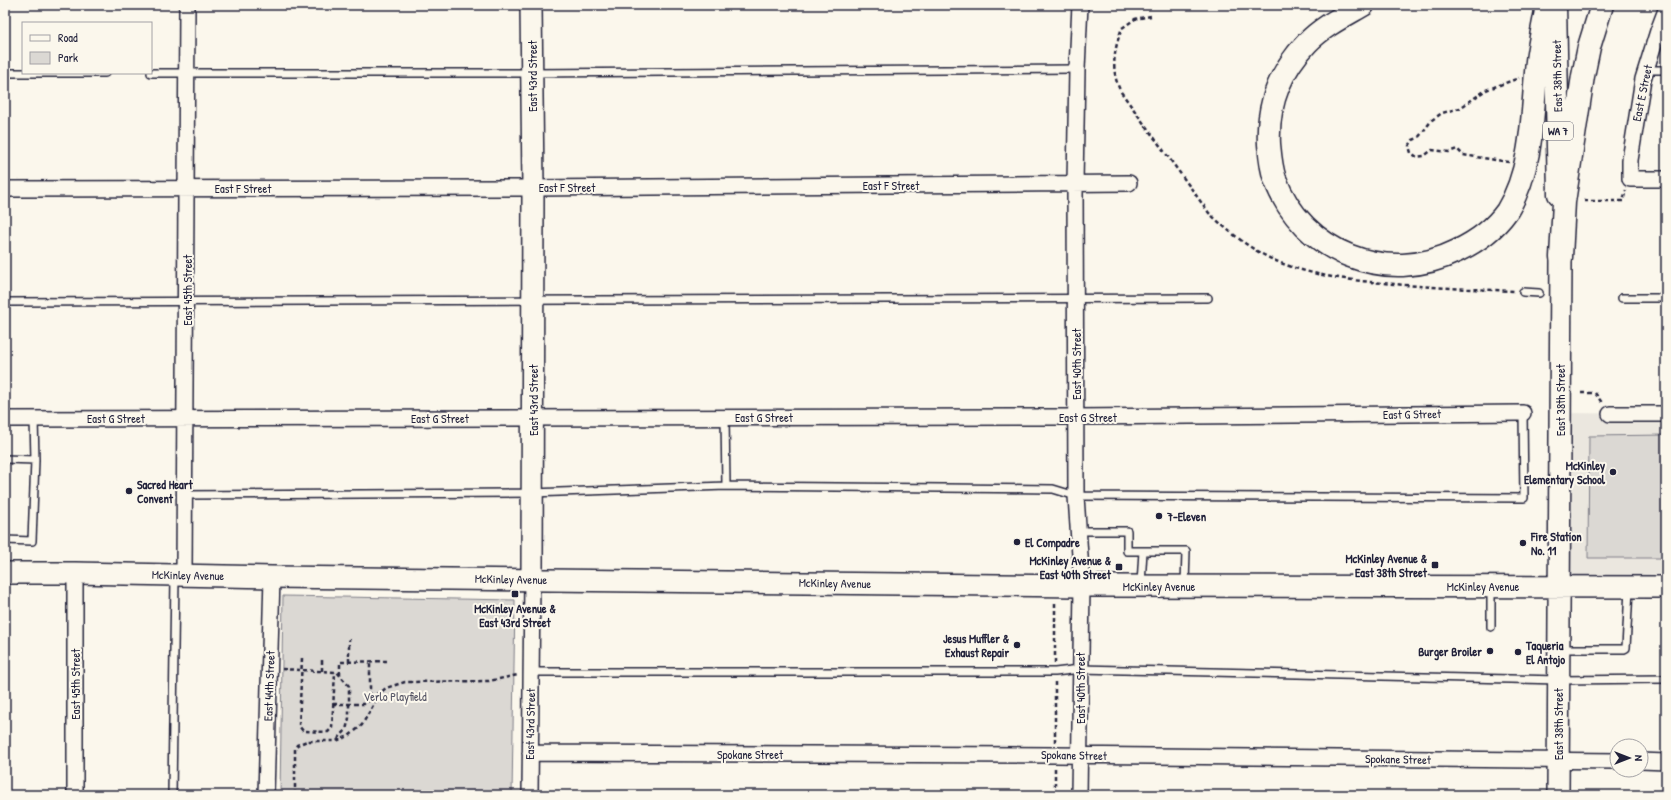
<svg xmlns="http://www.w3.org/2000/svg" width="1671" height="800" font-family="'Patrick Hand',sans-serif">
<rect width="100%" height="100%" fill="#fbf7ec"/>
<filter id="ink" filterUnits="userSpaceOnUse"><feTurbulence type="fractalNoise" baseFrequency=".025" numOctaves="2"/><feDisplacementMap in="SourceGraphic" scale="8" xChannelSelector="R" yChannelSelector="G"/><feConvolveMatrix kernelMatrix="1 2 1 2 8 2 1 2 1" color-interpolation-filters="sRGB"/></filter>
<g filter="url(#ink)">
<path fill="#ebe7df" d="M1560,413L1666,414V587L1559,586Z"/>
<path fill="#dbd8d3" stroke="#7e7d87" d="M1666,435V558H1588L1589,436Z
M283,596L515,600L512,795H280Z"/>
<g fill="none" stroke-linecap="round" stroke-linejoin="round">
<defs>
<path id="lane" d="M1646,70H1666
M5,73H105
M151,73H532L1077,69
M1523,292L1539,293
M1622,298H1666
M5,302L1208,298
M725,417L726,486
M5,459L35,460
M185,495L532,493L726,486L1053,489L1076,496L1524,498L1523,413
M1078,531H1127V551H1186L1185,585
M5,540L32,541L35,460L34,419
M1141,584L1143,551
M1491,627V589
M1560,649H1624L1626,648L1629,589
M531,672H1055L1080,669L1558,680L1666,679
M172,795L175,577"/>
<path id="street" d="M1666,10L1658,31L1643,79L1630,160V179H1666
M5,189L533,188L1129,183
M1610,414H1666
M5,419L1076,417L1523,413
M184,575L187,5
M530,753L1055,755L1617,761
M1641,761L1666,762
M75,795V573
M266,795L272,577
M530,795L532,579
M1079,795L1082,586L1076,496L1075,183L1077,69L1080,5"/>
<path id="secondary" d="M531,5L533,188L532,579
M5,573H75L272,577L1082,586L1666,587
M1558,795L1561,257"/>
<path id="primary" d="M1555,5L1559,194"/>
<path id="highway" d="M1363,5C1344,16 1322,27 1307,43C1280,71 1267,105 1269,144C1270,155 1271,168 1275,179C1302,253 1387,286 1457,251C1476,242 1495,228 1507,211C1534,167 1532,111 1537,61C1539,43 1544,24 1547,5
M1561,257L1564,202L1583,76L1589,47L1602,5"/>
</defs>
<use href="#lane" stroke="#22223b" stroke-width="10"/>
<use href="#street" stroke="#22223b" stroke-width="18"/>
<use href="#secondary" stroke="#22223b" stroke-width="24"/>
<use href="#primary" stroke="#22223b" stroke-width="25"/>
<use href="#highway" stroke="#22223b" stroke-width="25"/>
<path stroke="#22223b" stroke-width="2.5" stroke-dasharray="4 3" stroke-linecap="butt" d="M1151,16L1135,19L1122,28C1114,49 1110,71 1121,92L1209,213C1229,232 1251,250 1276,261C1314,277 1355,281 1395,284C1435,288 1474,289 1514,291
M1509,162L1463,155L1457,149L1449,152L1432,150L1424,156L1417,157L1411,153L1409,146L1413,140L1418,138L1432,120L1442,113L1460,108L1486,90L1519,78
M1584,201H1623L1626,190
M1581,393H1595L1603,404
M302,658L299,726L303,731L328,732L332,728L335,672
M349,662V639
M1055,663V603
M282,669L337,672L349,686V718L346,730L337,740
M322,671V658
M340,675V662L388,661
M1055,682V742
M370,697L379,693
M333,704H364L370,700V662
M1055,768V795
M295,795V748L297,745L307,741H336L349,736L362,725L380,693L386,688L405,682L489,681L518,675"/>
<use href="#lane" stroke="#fbf7ec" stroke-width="7"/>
<use href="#street" stroke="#fbf7ec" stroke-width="15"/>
<use href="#secondary" stroke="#fbf7ec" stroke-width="21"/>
<use href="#primary" stroke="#fbf7ec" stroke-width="22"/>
<use href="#highway" stroke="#fbf7ec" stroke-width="22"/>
</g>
</g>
<g fill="#22223b" stroke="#fbf7ec" stroke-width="1.5">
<circle cx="1613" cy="472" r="4"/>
<circle cx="129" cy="491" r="4"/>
<circle cx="1159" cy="516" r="4"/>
<circle cx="1017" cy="542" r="4"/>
<circle cx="1523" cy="543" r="4"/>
<rect x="1431" y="561" width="8" height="8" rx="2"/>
<rect x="1115" y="563" width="8" height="8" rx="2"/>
<rect x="511" y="590" width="8" height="8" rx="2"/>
<circle cx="1017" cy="645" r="4"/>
<circle cx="1490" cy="651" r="4"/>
<circle cx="1518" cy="652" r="4"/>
</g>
<g text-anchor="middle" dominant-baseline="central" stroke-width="4" stroke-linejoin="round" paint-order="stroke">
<rect fill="#fbf7ec" stroke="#636270" stroke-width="1" x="1543" y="122" width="30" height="18" rx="3"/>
<g font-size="11" font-weight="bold" fill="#22223b">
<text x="1558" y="131">WA 7</text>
</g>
<g font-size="12" fill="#22223b" stroke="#fbf7ec">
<text transform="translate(532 76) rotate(-90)">East 43rd Street</text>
<text transform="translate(1557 76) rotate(-91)">East 38th Street</text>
<text transform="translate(1642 93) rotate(-78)">East E Street</text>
<text x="891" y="185">East F Street</text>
<text x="567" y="187">East F Street</text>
<text x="243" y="188">East F Street</text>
<text transform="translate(187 290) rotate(-90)">East 45th Street</text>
<text transform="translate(1076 364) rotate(-90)">East 40th Street</text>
<text transform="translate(533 400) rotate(-90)">East 43rd Street</text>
<text transform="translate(1560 400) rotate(-90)">East 38th Street</text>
<text transform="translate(1412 414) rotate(-1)">East G Street</text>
<text x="764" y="417">East G Street</text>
<text x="1088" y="417">East G Street</text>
<text x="116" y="418">East G Street</text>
<text x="440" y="418">East G Street</text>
<text transform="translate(188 575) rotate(1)">McKinley Avenue</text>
<text transform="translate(511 579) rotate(1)">McKinley Avenue</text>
<text transform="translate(835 583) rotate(1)">McKinley Avenue</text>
<text x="1159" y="586">McKinley Avenue</text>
<text x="1483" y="586">McKinley Avenue</text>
<text transform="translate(75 684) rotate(-90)">East 45th Street</text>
<text transform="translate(269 686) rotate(-88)">East 44th Street</text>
<text transform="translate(1080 688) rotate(-90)">East 40th Street</text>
<text transform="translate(530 724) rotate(-89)">East 43rd Street</text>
<text transform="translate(1558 724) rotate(-90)">East 38th Street</text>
<text x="750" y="754">Spokane Street</text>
<text transform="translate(1074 755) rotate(1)">Spokane Street</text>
<text transform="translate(1398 759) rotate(1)">Spokane Street</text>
</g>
<g font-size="12" font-weight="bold" fill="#22223b" stroke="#fbf7ec" text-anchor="end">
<text x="1605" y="465">McKinley<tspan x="1605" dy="14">Elementary School</tspan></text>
<text x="137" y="484" text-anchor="start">Sacred Heart<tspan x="137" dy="14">Convent</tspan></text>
<text x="1167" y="516" text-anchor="start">7-Eleven</text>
<text x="1531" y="536" text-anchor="start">Fire Station<tspan x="1531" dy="14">No. 11</tspan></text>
<text x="1025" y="542" text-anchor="start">El Compadre</text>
<text x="1427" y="558">McKinley Avenue &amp;<tspan x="1427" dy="14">East 38th Street</tspan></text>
<text x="1111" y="560">McKinley Avenue &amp;<tspan x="1111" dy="14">East 40th Street</tspan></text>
<text x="515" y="608" text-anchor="middle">McKinley Avenue &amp;<tspan x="515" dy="14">East 43rd Street</tspan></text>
<text x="1009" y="638">Jesus Muffler &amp;<tspan x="1009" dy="14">Exhaust Repair</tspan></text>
<text x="1526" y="645" text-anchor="start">Taqueria<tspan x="1526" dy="14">El Antojo</tspan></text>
<text x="1482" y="651">Burger Broiler</text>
</g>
<g font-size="12" fill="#505061" stroke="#fbf7ec">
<text x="395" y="696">Verlo Playfield</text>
</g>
</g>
<rect width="1671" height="800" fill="none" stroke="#fbf7ec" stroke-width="20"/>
<rect x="10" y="10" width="1651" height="780" fill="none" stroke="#22223b" stroke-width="1.5" filter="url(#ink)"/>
<rect x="22" y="22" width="130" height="52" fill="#fbf7ec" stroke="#a4a2a5"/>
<rect x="30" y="35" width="20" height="6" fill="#fbf7ec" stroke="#a4a2a5"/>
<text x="58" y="42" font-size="12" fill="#22223b">Road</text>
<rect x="30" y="52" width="20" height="12" fill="#dbd8d3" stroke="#a4a2a5"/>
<text x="58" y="62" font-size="12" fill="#22223b">Park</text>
<g transform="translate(1629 758) rotate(90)"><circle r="19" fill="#fbf7ec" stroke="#a4a2a5"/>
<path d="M0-3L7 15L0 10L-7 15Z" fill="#22223b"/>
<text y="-6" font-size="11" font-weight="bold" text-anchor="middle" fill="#22223b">N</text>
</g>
</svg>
